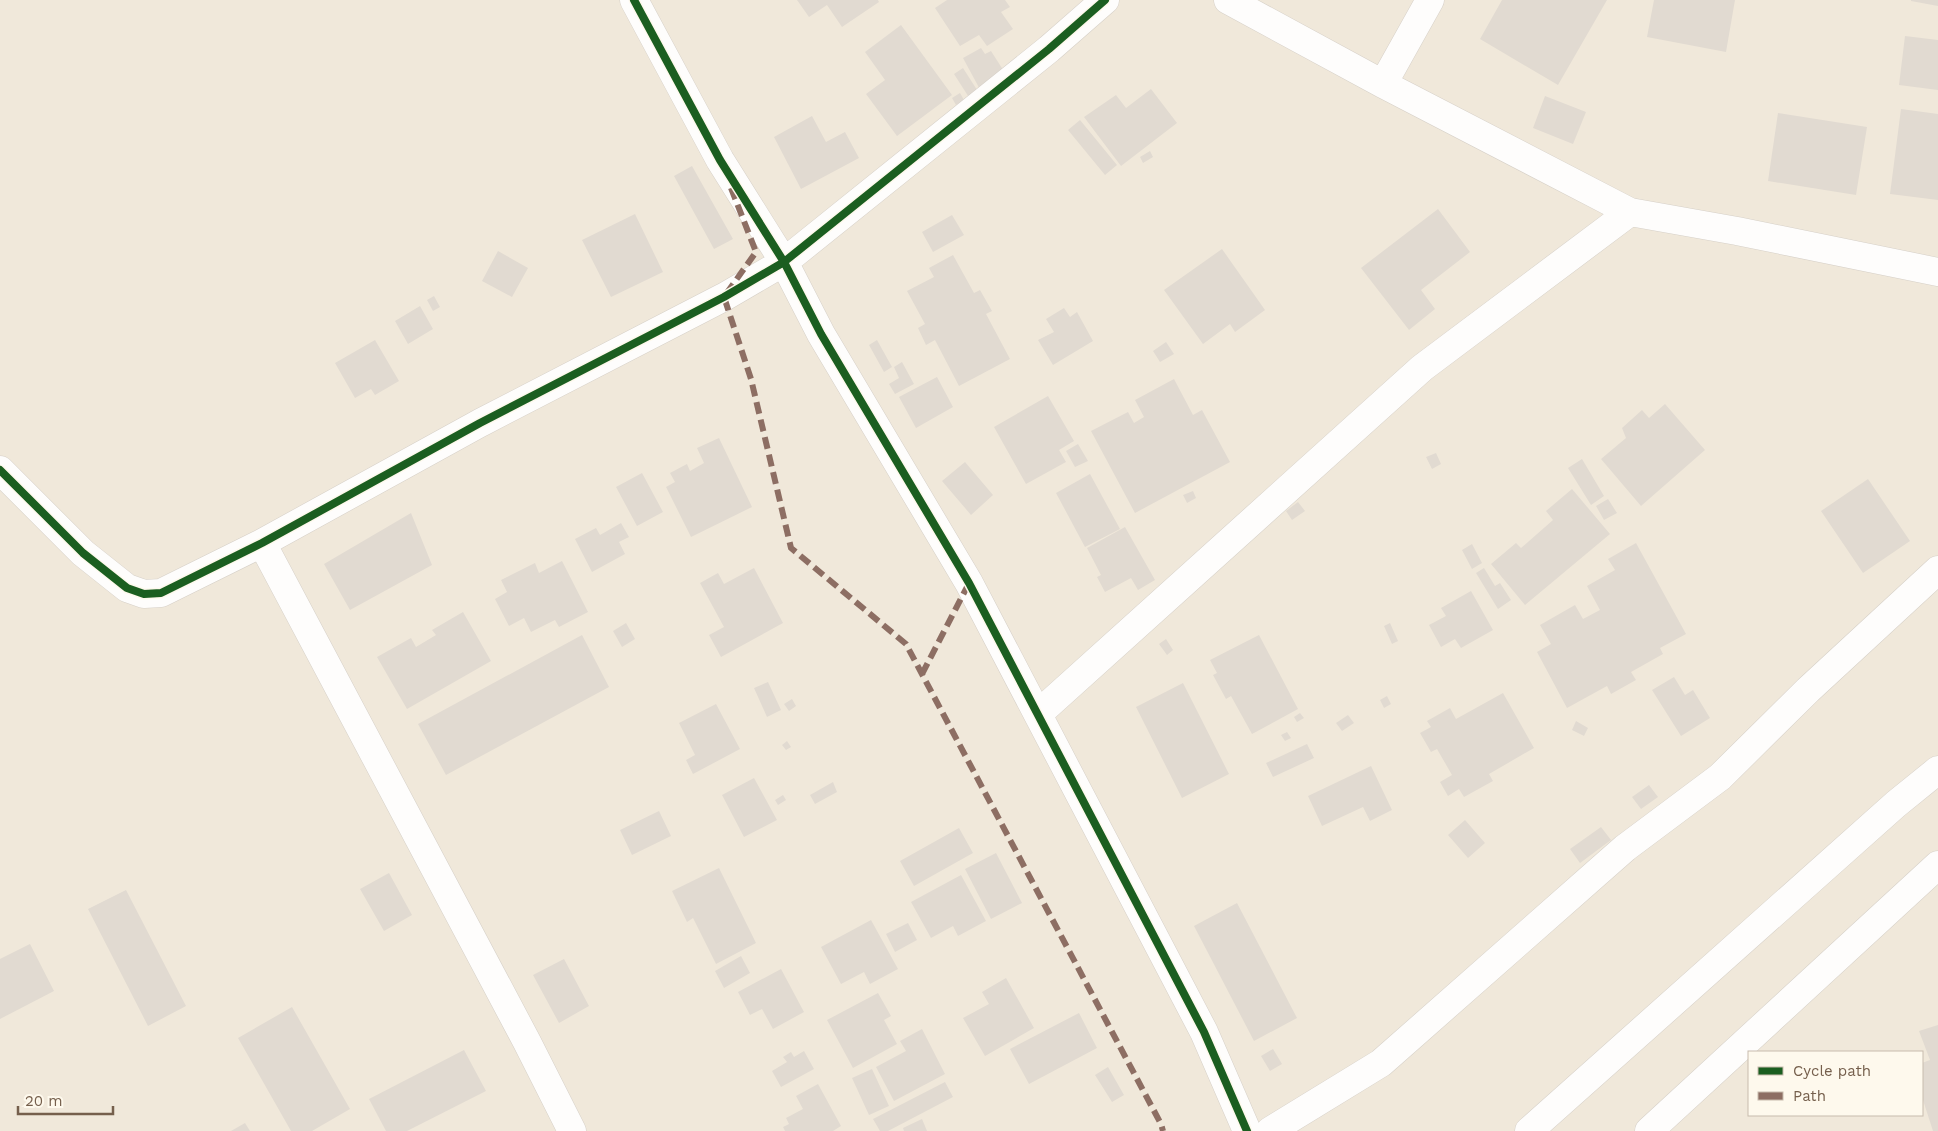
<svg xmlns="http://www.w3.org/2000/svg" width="1938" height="1131" font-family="'Work Sans',sans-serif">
<rect width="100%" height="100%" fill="#f7f4ec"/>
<path fill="#f0e8da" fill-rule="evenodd" d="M0,0H1938V1131H0ZM1749,1052H1922V1115H1749Z"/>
<path fill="#e1dad1" d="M797,0H878L879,2L842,27L827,5L809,17Z
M947,0H1005L1010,7L1001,12L1013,29L987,46L979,35L960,46L935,8Z
M1502,0H1607L1558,85L1480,39Z
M1654,0H1735L1726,52L1647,37Z
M1911,0H1938V6L1911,1Z
M901,25L952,95L897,136L866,94L885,80L865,52Z
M1905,36L1938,40V90L1899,85Z
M981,48L985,54L991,51L1007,76L983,95L963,58Z
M963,68L979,93L970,99L954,74Z
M1151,89L1177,123L1121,166L1084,117L1116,95L1126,108Z
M960,93L964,100L956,105L952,98Z
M1545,96L1586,112L1573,144L1533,128Z
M1901,109L1938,114V200L1890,194Z
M1778,113L1867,127L1856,195L1768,181Z
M812,116L826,142L845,132L859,158L801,189L774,137Z
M1080,120L1117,165L1105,175L1068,130Z
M1150,151L1153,157L1143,163L1140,157Z
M692,166L733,239L714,249L674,176Z
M1438,209L1470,252L1421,290L1435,309L1409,330L1361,268Z
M635,214L663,272L611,297L582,240Z
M952,215L964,235L933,252L922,232Z
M1222,249L1265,310L1235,332L1230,324L1203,344L1164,290Z
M498,251L528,268L512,297L482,281Z
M953,255L974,293L980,290L992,311L986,314L1010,359L959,386L935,340L926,345L918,328L925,324L907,291L934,277L929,268Z
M434,296L440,307L433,311L427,300Z
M420,306L433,329L408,344L395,321Z
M1064,308L1070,317L1077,312L1093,341L1053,365L1038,340L1054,332L1046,319Z
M375,340L399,381L375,395L371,389L355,398L335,363Z
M877,340L892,367L884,372L869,345Z
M1166,342L1174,354L1160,362L1153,351Z
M902,362L914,384L895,394L889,384L899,378L894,367Z
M937,377L953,407L916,428L899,397Z
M1174,379L1193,415L1202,410L1230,462L1135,513L1091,431L1128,412L1134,423L1144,417L1135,400Z
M1048,396L1074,441L1059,450L1066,462L1026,484L994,427Z
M1665,404L1705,450L1641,506L1601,459L1626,438L1622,428L1642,410L1649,418Z
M719,438L752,507L691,537L666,487L675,482L670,473L687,464L690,471L704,463L697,448Z
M1078,444L1088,461L1075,467L1066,451Z
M1436,453L1441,464L1432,469L1426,457Z
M1582,459L1604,496L1591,505L1568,468Z
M965,462L993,495L971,515L942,481Z
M642,473L663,512L637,526L616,487Z
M1090,474L1120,529L1085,547L1056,493Z
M1868,479L1910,541L1863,573L1821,511Z
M1572,489L1610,534L1525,605L1491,564L1516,543L1521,548L1553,520L1546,511Z
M1193,491L1196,498L1187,503L1183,495Z
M1608,499L1617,513L1604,520L1596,506Z
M1298,502L1305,511L1292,520L1286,511Z
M411,513L432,565L350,610L324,564Z
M621,523L629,537L619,542L625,554L592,572L575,539L596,528L600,535Z
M1125,527L1155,580L1138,590L1131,578L1105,592L1097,577L1101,575L1087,548Z
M1636,543L1686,634L1660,648L1663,654L1631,672L1636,680L1611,694L1607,686L1567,708L1537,652L1551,644L1540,625L1575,605L1583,619L1600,610L1587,586L1615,570L1608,559Z
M1472,544L1482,563L1472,569L1462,550Z
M562,561L588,612L559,627L555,620L531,632L524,618L509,626L495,599L507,592L501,580L535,563L539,573Z
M754,568L783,623L721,657L709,635L724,627L700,583L718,573L724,584Z
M1484,568L1495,586L1500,583L1511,600L1498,609L1476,573Z
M1471,591L1493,630L1461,648L1455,639L1441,647L1429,625L1446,616L1441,608Z
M463,612L491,661L407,709L377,657L411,638L416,647L436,635L432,630Z
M626,623L635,639L622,647L613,631Z
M1390,623L1398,641L1392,644L1384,626Z
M582,635L609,687L446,775L418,724Z
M1259,635L1298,709L1252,734L1231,696L1226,699L1213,675L1217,673L1210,660Z
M1166,639L1173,650L1167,655L1159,644Z
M1674,677L1685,695L1693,690L1710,718L1681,736L1652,690Z
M768,682L781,710L767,717L754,688Z
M1183,683L1229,774L1182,798L1136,707Z
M1503,693L1534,748L1489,774L1493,781L1464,797L1459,789L1448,796L1440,782L1452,775L1437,749L1431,752L1420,733L1431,727L1427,721L1450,708L1456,719Z
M1387,696L1391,704L1384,708L1380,700Z
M792,699L796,706L789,711L784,704Z
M716,704L740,749L693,774L686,760L695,755L679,723Z
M1300,713L1304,718L1297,722L1294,717Z
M1348,715L1354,723L1342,731L1336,723Z
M1576,721L1588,728L1584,736L1572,730Z
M1287,732L1291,738L1285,741L1281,735Z
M787,741L791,747L786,750L782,745Z
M1307,744L1314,758L1273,777L1266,763Z
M1371,766L1392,810L1370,821L1363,807L1322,826L1308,796Z
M754,778L777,820L744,837L722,795Z
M833,782L837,792L815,804L810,795Z
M1649,785L1658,797L1641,809L1632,797Z
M783,795L786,800L778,805L775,800Z
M659,811L671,836L632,855L620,830Z
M1465,820L1485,843L1468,858L1448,835Z
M1601,827L1611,840L1580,863L1570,849Z
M959,828L973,853L914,886L900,861Z
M996,853L1022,903L991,919L965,869Z
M719,868L756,943L716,964L693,918L687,922L672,891Z
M389,873L412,915L384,931L360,889Z
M961,875L986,921L958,936L953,926L931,938L911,902Z
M126,890L186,1006L148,1026L88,909Z
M1237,903L1297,1018L1254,1041L1194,926Z
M871,920L898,969L870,984L864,972L841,984L821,947Z
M908,923L917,940L895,952L886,934Z
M30,944L54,991L0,1019V959Z
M741,956L750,973L724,988L715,971Z
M564,959L589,1006L559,1023L533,975Z
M781,969L804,1012L773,1029L762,1009L750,1015L738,992Z
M1006,978L1034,1028L985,1056L963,1018L989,1004L982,992Z
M878,993L891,1016L884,1020L897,1044L853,1068L827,1020Z
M292,1007L350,1109L312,1131H291L238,1038Z
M1079,1013L1097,1048L1029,1084L1010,1049Z
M1938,1025V1131H1933L1922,1097V1063L1930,1060L1919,1031Z
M922,1029L945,1074L894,1101L876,1067L906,1051L900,1041Z
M1273,1049L1282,1064L1270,1071L1261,1056Z
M464,1050L486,1091L407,1131H386L369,1099Z
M804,1051L814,1069L781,1087L772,1071L787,1062L783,1057L791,1052L794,1057Z
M1108,1067L1124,1095L1112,1102L1095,1075Z
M872,1069L889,1106L869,1115L852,1078Z
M945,1082L953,1097L888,1131H880L873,1119Z
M818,1084L841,1126L833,1131H785L783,1127L789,1124L786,1118L803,1109L796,1096Z
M922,1119L927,1131H904L903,1128Z
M245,1123L250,1131H231Z"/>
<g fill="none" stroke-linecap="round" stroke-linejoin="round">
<defs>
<path id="minor" d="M634,0L720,160L784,262L821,334L969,583L1204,1032L1247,1131
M1228,0L1383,84L1630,212L1737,231L1938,272
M1383,84L1430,0
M0,470L83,553L127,588L144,594L161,593L262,543L480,423L724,297L784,262L1049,49L1105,0
M262,543L527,1042L572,1131
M1038,714L1422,368L1630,212
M1270,1131L1381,1063L1625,848L1720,777L1808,690L1938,570
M1529,1131L1896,804L1938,770
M1649,1131L1938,865"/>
</defs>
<use href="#minor" stroke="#d6d0c8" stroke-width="29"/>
<use href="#minor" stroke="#fefdfc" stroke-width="28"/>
<path stroke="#8d6e63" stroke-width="6" stroke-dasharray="12 6" stroke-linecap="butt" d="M731,188L756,252L724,297L751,379L791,548L906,644L1161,1124L1163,1131
M922,674L969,583"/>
<defs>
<path id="cycleway" d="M634,0L720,160L784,262L821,334L969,583L1204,1032L1247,1131
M0,470L83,553L127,588L144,594L161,593L262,543L480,423L724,297L784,262L1049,49L1105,0"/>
</defs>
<use href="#cycleway" stroke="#fef9ed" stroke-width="11"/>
<use href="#cycleway" stroke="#1b5e20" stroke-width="8"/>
</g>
<rect x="1748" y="1051" width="175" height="65" fill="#fef9ed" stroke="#c7bbad"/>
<rect x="1758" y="1067" width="25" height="8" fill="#1b5e20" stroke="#c7bbad"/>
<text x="1793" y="1076" font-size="15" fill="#755f4c">Cycle path</text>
<rect x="1758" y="1092" width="25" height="8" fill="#8d6e63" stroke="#c7bbad"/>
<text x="1793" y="1101" font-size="15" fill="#755f4c">Path</text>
<path d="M18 1106v8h95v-8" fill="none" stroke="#755f4c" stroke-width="2.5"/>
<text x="25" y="1106" font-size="15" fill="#755f4c" stroke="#fef9ed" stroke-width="4" paint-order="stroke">20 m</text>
</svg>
